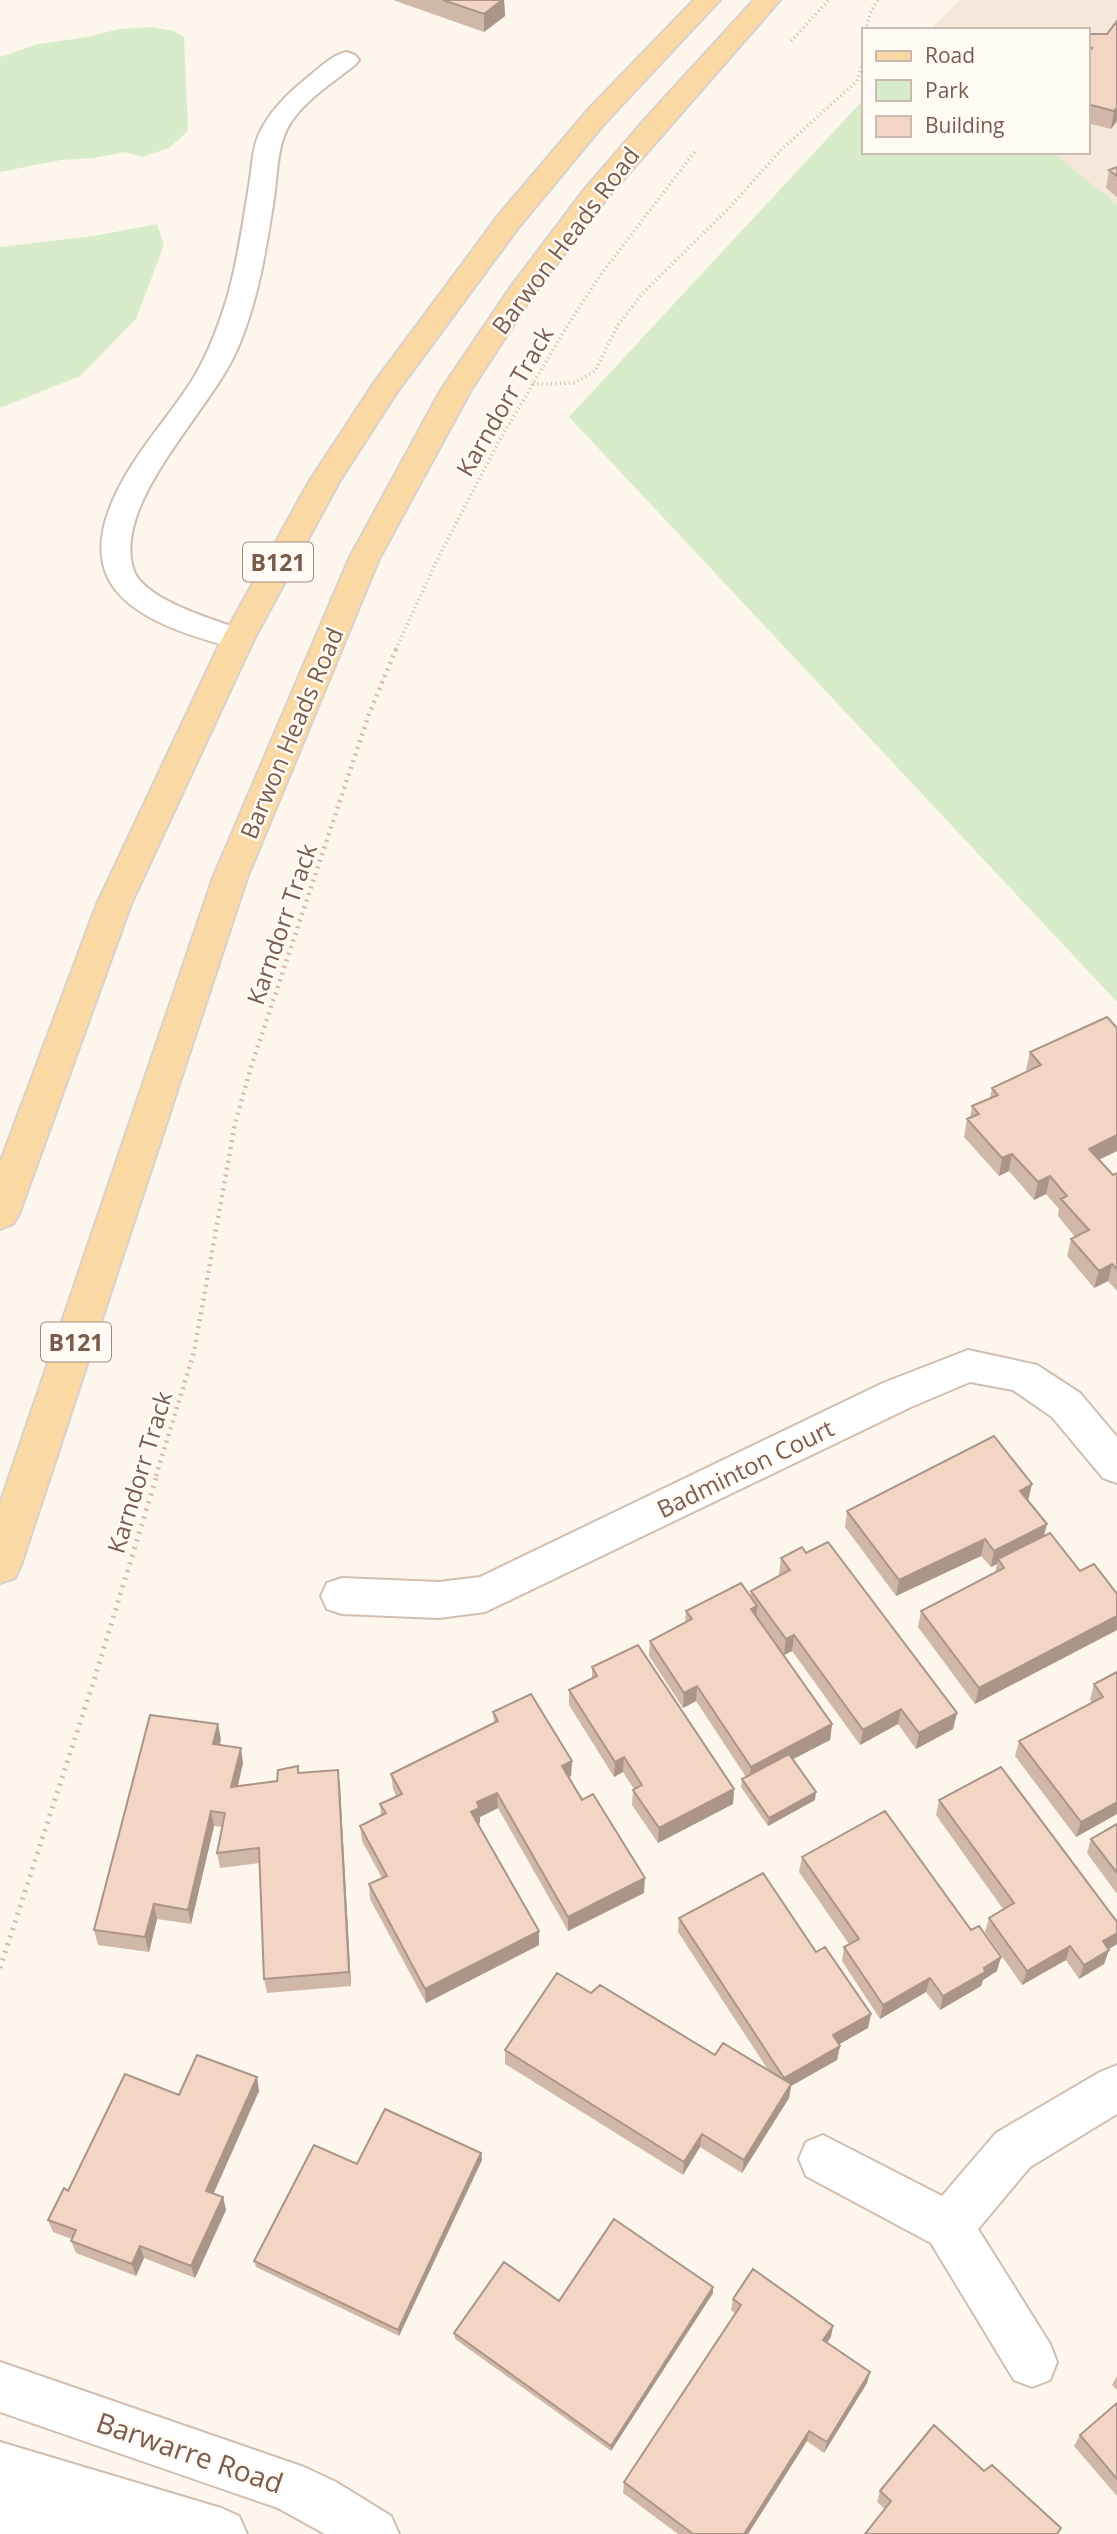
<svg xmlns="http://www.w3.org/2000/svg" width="1117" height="2534" font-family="'Open Sans',sans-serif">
<rect width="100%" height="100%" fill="#fdf6ec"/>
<path fill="#f5e8da" d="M960,0H1117V204L1052,152H1087V30H930Z"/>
<path fill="#d8ecc9" d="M152,27L174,31L184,37L188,131L169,148L142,157L125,152L94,158L61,160L0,172V57L38,44L88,37L119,29Z
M863,100V152H1052L1117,204V1002L569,417Z
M157,224L164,245L136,319L80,376L0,408V247L94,236Z"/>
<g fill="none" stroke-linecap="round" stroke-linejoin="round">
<defs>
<path id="minor" d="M346,52L355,55L359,60L355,65C331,84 295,106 284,136C277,154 277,179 274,198C266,250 258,303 236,352C210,411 110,505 134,571C145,601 221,622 249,632L254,639L249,646L238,649C137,622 59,588 127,473C146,441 171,413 191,382C208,355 219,325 228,295C238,259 243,222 249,186C252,170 252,149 259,134C269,112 288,93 307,78C319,68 331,56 346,52Z
M968,1350L1037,1365L1080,1393L1117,1437V1483L1103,1478L1052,1417L1013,1390L970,1382L911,1407L485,1612L439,1618L342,1614L327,1609L321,1596L327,1583L342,1578L439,1582L480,1577L883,1383Z
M1117,2065V2114L1030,2167L978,2229L1050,2344L1057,2362L1050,2380L1032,2387L1014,2380L931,2243L806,2176L799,2159L806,2142L823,2135L942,2196L996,2133L1100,2072Z
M0,2362L304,2467L336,2482L391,2516L399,2534H325L278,2508L0,2412Z
M0,2442L221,2508L239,2516L247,2534H0Z"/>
<path id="major" d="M694,0H720L605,123L518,228L397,392L339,482L254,639L131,904L19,1214L13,1224L0,1229V1163L97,904L222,639L309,482L374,383L498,216L587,111Z
M754,0H780L604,202L531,298L471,390L379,559L247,878L21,1565L15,1578L0,1583V1504L213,878L349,559L441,390L510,288L584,190L646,118Z"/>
</defs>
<use href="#minor" stroke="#d1beb0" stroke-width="4"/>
<use href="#major" stroke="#dad1cd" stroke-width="4"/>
<path stroke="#d9b8a5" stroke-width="3.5" stroke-dasharray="1 3.5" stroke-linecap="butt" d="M866,30L870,13L878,0
M791,41L829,0
M533,384L574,383L595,371L618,325L643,293L729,208L781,150L857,81L863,62
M396,649L437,560L498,443L566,328L599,277L696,150"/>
<path stroke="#d9b8a5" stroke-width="4.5" stroke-dasharray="2 5" stroke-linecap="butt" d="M156,1476L194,1352L235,1124L251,1067L369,714L397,647"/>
<path stroke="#d9b8a5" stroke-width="5" stroke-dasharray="2 6" stroke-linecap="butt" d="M0,1968L94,1680L157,1475"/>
<use href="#minor" fill="#fff" fill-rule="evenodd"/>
<use href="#major" fill="#fbd9a5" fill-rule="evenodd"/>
</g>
<path fill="#d1b7a8" d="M393,0H504L505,16L484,32Z
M1117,21V121L1111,129L1087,123V34H1107Z
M1117,167V197L1106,188L1109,170Z
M1117,1028V1151L1099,1160L1113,1175L1117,1173V1291L1108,1281L1094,1288L1067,1256L1071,1239L1075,1237L1058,1216L1059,1209L1046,1194L1034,1200L1009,1171L999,1176L964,1137L967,1119L970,1118L972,1106L990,1098L992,1088L1028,1072L1026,1069L1030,1052Z
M1028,1501L1047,1524L1044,1536L1080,1571L1117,1594V1630L975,1704L918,1627L921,1611L995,1572L997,1564L991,1567L981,1556L896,1596L845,1527L847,1511Z
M806,1553L957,1713L953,1729L916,1749L898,1724L860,1745L792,1651L784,1655L756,1616L832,1724L830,1740L793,1759L815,1800L768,1826L741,1787L742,1779L746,1777L696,1701L683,1708L649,1656L650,1641L685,1623L686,1611L750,1596L751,1591L780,1576L779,1574L781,1558Z
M592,1667L734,1789L733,1804L658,1843L632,1805L633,1790L634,1789L623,1772L614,1777L569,1705V1690L592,1678Z
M1117,1672V1814L1076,1837L1015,1756L1019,1741L1092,1703L1090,1700L1094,1684Z
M493,1712L572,1761L571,1776L569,1777L644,1893L568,1931L498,1808L480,1817V1823L478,1824L539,1945L426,2003L370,1899L369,1884L382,1878L362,1841L360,1826L381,1816L380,1804L396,1796L393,1789L391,1774L494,1723Z
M221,1739L220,1745L243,1763L238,1786L277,1781L299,1773L338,1770L340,1786L351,1986L267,1993L264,1979L259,1863L220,1868L217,1853L222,1827L214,1826L191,1924L157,1919L149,1952L98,1945L94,1930Z
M939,1800L1117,1922V1944L1109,1949L1104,1964L1079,1979L1066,1960L1022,1985L985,1932L989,1918L1003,1909L936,1815Z
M1117,1824V1894L1087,1853L1091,1839Z
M802,1857L997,1971L983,1980L981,1986L940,2010L926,1992L880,2019L842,1961L844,1947L849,1944L799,1872Z
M679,1918L816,1952L871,2014L868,2028L839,2044L840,2046L837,2060L791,2086L789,2098L742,2173L700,2147L683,2175L505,2064V2050L591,1993L715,2055L768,2070L678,1932Z
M257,2077L259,2091L213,2194L223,2197L226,2210L195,2278L144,2258L136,2276L76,2253L71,2241L72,2239L53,2232L48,2220L68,2191L179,2095Z
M481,2153L482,2160L399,2336L256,2267L254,2261Z
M713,2287V2293L611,2451L455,2339L454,2333Z
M733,2299L831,2337L827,2342L870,2372L867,2383L824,2453L807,2441L748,2534H678L623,2493L624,2482L736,2314L731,2310Z
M1117,2376V2390L1112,2385Z
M1117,2403V2496L1074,2446L1080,2435Z
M984,2471L885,2509L877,2502L880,2491Z"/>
<path fill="#aa9588" d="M502,0H504L505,16L484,32V14Z
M1117,107V121L1111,129L1114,111Z
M1117,1135V1151L1085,1166L1089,1149Z
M1012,1154L1009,1171L999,1176L1002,1158Z
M1050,1176L1046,1194L1034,1200L1038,1182Z
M1112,1264L1108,1281L1094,1288L1099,1271Z
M1032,1484L1028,1501L1020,1491Z
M1047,1524L1042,1541L998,1559L997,1564L991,1567L994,1551Z
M985,1539L981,1556L896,1596L899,1580Z
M757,1606L756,1622L751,1609Z
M1117,1616V1630L975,1704L979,1688Z
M794,1635L792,1651L784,1655L786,1639Z
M697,1686L696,1701L683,1708L684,1693Z
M901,1709L898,1724L860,1745L863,1730Z
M957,1713L953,1729L916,1749L919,1733Z
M218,1724L221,1739L216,1759L213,1744Z
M832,1724L830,1740L749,1782L751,1767Z
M241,1748L243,1763L234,1802L231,1787Z
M624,1757L623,1772L614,1777L615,1762Z
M572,1761L571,1776L562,1781V1766Z
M338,1770L340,1786L351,1986L349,1972Z
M734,1789L733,1804L658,1843L659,1828Z
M816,1792L815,1800L768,1826L769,1818Z
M497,1793L498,1808L480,1817V1823L472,1827L471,1812L477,1802Z
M1117,1802V1814L1076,1837L1081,1822Z
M211,1811L214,1826L191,1924L188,1910Z
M645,1878L644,1893L568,1931V1917Z
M154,1904L157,1919L149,1952L145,1937Z
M539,1931V1945L426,2003L425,1989Z
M1117,1933V1944L1098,1955L1103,1941Z
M1070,1946L1066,1960L1022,1985L1027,1971Z
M1109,1950L1104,1964L1079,1979L1084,1965Z
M1001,1957L997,1971L983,1980L981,1986L940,2010L943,1996L984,1968Z
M930,1978L926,1992L880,2019L883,2005Z
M871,2014L868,2028L831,2049L833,2035Z
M840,2046L837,2060L791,2086L789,2098L742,2173L744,2160L782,2091L784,2078Z
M257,2077L259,2091L209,2204L206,2191Z
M702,2134L700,2147L683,2175L684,2162Z
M481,2153L482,2160L399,2336L398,2330Z
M223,2197L226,2210L195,2278L191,2266Z
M140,2246L144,2258L136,2276L132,2264Z
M713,2287V2293L611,2451V2446Z
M833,2326L831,2337L821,2351L823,2340Z
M870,2372L867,2383L824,2453L827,2442Z
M809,2431L807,2441L748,2534H744Z"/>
<path fill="#f3d5c3" stroke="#aa9588" stroke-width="2" d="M443,0H502L484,14Z
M1117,21V107L1114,111L1087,104V55L1092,48L1087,47V34H1107Z
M1117,167V176L1109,170Z
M1107,1017L1117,1028V1135L1089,1149L1113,1175L1117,1173V1269L1112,1264L1099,1271L1071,1239L1089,1230L1061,1199L1067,1196L1050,1176L1038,1182L1012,1154L1002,1158L967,1119L979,1114L972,1106L998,1095L992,1088L1041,1065L1030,1052Z
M994,1436L1032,1484L1020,1491L1047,1524L994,1551L985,1539L899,1580L847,1511Z
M1050,1533L1080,1571L1094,1564L1117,1594V1616L979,1688L921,1611L1004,1568L998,1559Z
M828,1542L957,1713L919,1733L901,1709L863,1730L794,1635L786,1639L751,1591L790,1570L781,1558L802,1547L806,1553Z
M741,1583L757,1606L751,1609L832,1724L751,1767L697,1686L684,1693L650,1641L692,1619L686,1611Z
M638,1645L734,1789L659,1828L633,1790L642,1785L624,1757L615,1762L569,1690L597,1676L592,1667Z
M1117,1672V1802L1081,1822L1019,1741L1103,1697L1094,1684Z
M531,1694L572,1761L562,1766L582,1800L593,1794L645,1878L568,1917L497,1793L477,1802L479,1808L471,1812L539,1931L425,1989L369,1884L387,1876L360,1826L386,1813L380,1804L402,1794L391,1774L498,1721L493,1712Z
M150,1715L218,1724L213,1744L241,1748L231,1787L277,1781L278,1770L298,1766V1773L338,1770L349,1972L264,1979L259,1848L217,1853L225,1813L211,1811L188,1910L154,1904L145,1937L94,1930Z
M789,1754L816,1792L769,1818L742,1779Z
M1001,1767L1117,1922V1933L1103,1941L1109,1950L1084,1965L1070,1946L1027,1971L989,1918L1014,1903L939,1800Z
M885,1811L971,1930L979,1926L1001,1957L984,1968L985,1972L943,1996L930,1978L883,2005L844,1947L859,1939L802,1857Z
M1117,1824V1873L1091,1839Z
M763,1873L816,1952L825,1947L871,2014L833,2035L840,2046L784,2078L679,1918Z
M557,1973L591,1993L600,1985L715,2055L723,2043L791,2084L744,2160L702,2134L684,2162L505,2050Z
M197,2055L257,2077L206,2191L223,2197L191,2266L140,2246L132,2264L71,2241L76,2230L48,2220L64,2188L68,2191L125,2074L179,2095Z
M385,2109L481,2153L398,2330L254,2261L314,2145L357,2164Z
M614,2219L713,2287L611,2446L454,2333L504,2262L559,2301Z
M753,2269L833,2326L823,2340L870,2372L827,2442L809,2431L744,2534H693L624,2482L741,2305L733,2299Z
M1117,2403V2479L1080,2435Z
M934,2425L984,2471L992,2465L1061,2528L1057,2534H865L891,2501L880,2491Z"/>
<g text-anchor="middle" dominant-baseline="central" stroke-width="5" stroke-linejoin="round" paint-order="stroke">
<g fill="#fffaf3" stroke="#a28b7f" stroke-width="2">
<rect x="243" y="542.5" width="70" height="39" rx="5"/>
<rect x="41" y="1322.5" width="70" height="39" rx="5"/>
</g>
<g font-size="23" font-weight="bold" fill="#7a5c4d">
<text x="278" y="562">B121</text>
<text x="76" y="1342">B121</text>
</g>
<g font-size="24" fill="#7a5c4d" stroke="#fffaf3">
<text transform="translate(565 240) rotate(-53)">Barwon Heads Road</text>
<text transform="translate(504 401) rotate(-60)">Karndorr Track</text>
<text transform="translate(291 733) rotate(-67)">Barwon Heads Road</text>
<text transform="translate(281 924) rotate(-71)">Karndorr Track</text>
<text transform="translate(745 1468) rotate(-26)">Badminton Court</text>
<text transform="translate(139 1472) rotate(-73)">Karndorr Track</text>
</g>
<g font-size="28" fill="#7a5c4d" stroke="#fffaf3">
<text transform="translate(190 2452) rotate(19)">Barwarre Road</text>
</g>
</g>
<rect x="862" y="28" width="228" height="126" fill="#fffaf3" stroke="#cabbb1" stroke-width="2"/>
<rect x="876" y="51" width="35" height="10" fill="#fbd9a5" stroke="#cabbb1" stroke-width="2"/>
<text x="925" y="63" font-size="21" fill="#7a5c4d">Road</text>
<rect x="876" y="80" width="35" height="21" fill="#d8ecc9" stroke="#cabbb1" stroke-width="2"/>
<text x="925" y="98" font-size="21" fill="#7a5c4d">Park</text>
<rect x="876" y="116" width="35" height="21" fill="#f3d5c3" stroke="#cabbb1" stroke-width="2"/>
<text x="925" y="133" font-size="21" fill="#7a5c4d">Building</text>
</svg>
